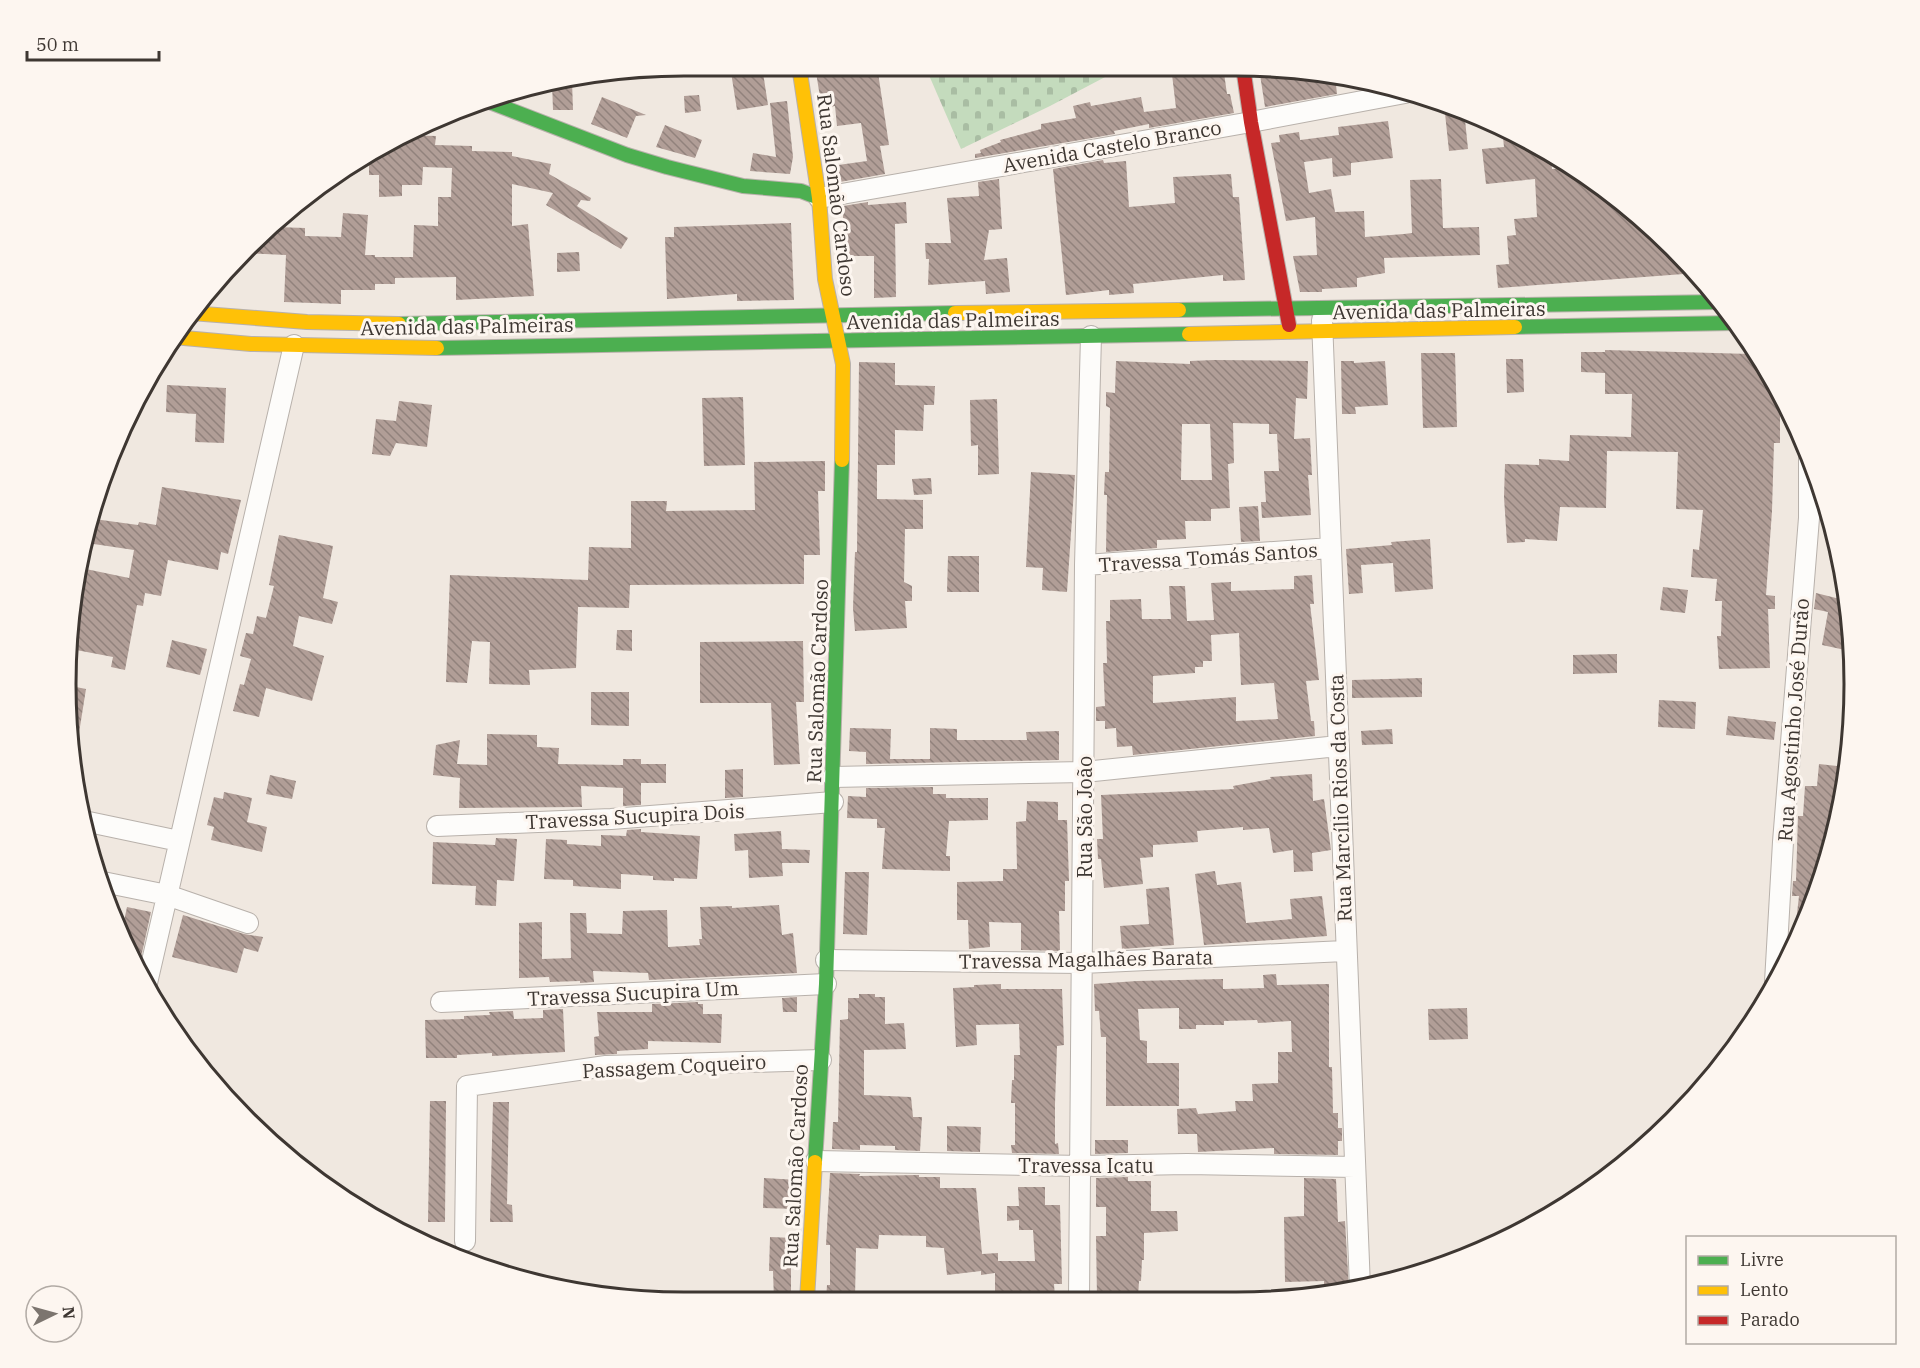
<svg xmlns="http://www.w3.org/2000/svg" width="1920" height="1368" font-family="'IBM Plex Serif',serif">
<defs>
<pattern id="cemetery-stones" width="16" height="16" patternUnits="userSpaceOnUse" patternTransform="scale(1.5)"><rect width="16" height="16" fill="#c4dbbd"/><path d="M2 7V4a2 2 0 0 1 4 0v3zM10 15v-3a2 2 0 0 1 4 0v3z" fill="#a9bda3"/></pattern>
<pattern id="building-back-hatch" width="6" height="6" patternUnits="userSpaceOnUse" patternTransform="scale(1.5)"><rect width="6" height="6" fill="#b19e97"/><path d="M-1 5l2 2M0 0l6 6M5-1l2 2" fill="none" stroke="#91827c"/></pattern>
</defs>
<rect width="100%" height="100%" fill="#f0e8e0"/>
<path fill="url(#cemetery-stones)" d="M925,66H1126L1050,106L961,149Z"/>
<path fill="url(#building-back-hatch)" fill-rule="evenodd" d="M730,66H762L768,105L737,110Z
M815,66H877L889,145L880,146L885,174L834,183L831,166L867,161L861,123L837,126L835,106L825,108L823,96L820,97Z
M1171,66H1223L1227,94H1230L1234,113L1149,128V124L1114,131L1115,134L975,158V154L981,153L980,150L1001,142L1000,140L1041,129V124L1076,118L1073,106L1090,102L1091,106L1141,97L1144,112L1176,108Z
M1259,68L1335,76L1337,94L1265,107Z
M572,81L573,110H553L552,83Z
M699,95L701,111L685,113L684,96Z
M602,97L646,115L636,116L627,138L591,124Z
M787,101L793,157L790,174L750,171L753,153L776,157L770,103Z
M1444,104L1464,110L1468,149L1449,151Z
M1388,121L1393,158L1351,163V175L1333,177L1332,158L1304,162L1309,193L1331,189L1335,212L1364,211L1365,237L1404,234L1412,233L1410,180L1441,179L1443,228L1479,227L1480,255L1384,258L1385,273L1357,278V287L1322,289V292H1300L1293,256L1317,255L1315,217L1286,221L1271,143L1280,142L1279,135L1299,132L1300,140L1339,135L1338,127Z
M665,125L702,140L695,158L656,147Z
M1502,127L1550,152L1552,169L1574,168L1612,194L1697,273L1498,288L1496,265L1509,264L1507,236L1516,235L1514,219L1537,217L1535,179L1486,184L1482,149L1504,147Z
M402,135L436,136L435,145L472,146V151L512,152V156L551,164L549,174L591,198L590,201L581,200L577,206L628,238L621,249L546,205L553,193L512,184V226L528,224L534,296L456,300V277L395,278V284H375V290H341V304L284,302L286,255L246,253L276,227L305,228V236L341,237L343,213L368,215L365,255H375V257H413L414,225L438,226V197H451L452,168L423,167L422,185H402V196L379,197V175H369V157H381V147Z
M1103,160L1104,163L1126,161L1129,207L1175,203L1173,177L1231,174L1233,197H1239L1245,280L1223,281V275L1133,284L1134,293L1109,295V290L1066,295L1053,169Z
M999,179L1002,229L989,230L984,260L1007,258L1010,292L986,294L985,281L928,285L929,259H926L925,243H951L947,198L979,196L978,182Z
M868,202V205L906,202L907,223L895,224L896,297L874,298V256H843V206Z
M791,223L794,300L737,301V294L667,299L665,237H674V227Z
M579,252L580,271L557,272V253Z
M1605,350L1751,354L1752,363H1762L1771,375L1780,395V443H1774L1772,511L1766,595L1775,596V609H1768L1770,668L1719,669L1717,636H1721L1722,601H1715L1717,579L1691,577L1693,549L1699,550L1703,510L1676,509L1678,452L1607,451L1606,508L1560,507L1557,541L1525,539V542L1507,543L1504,497L1505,464L1539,465V459L1569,461L1570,435L1631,437L1632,394H1605V373L1581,372V352H1605Z
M1421,353H1455L1457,427L1423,428Z
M1506,359H1523L1524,392L1507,393Z
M1214,360L1308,361L1307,399L1296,398L1294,439L1310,438L1312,475H1308L1311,515L1262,518L1261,502H1266L1264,471H1279L1277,434H1269V424L1233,423L1234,463L1228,464L1230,508L1211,509V521H1185L1186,539L1157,540V548L1106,552L1107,495H1104L1105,472H1109L1110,408L1106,406V392L1115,393L1116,361L1190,364V361ZM1182,424H1210L1212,480H1181Z
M1341,361H1354V363L1385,361L1388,405L1355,407L1356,414H1342Z
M859,362L895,363V385L935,386L934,405H924L923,431L895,430V465H877V499L923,500V529H905L904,582L912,586V601H905L907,628L855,631L853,608L855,552H857Z
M167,385L226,388L224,443L195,442L196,414L166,412Z
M743,397L745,465L704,466L702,398Z
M997,399L999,474L978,475V445L971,446L970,400Z
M399,401L432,405L427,447L396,443L390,456L372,454L376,419L396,421Z
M825,461V491H818L820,555H804V584L630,585L629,608L578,607L576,668L529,670L530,685L489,684L490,642L472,641L467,683L446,682L450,575L588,580L589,547L631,548V501H667L666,511L755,510L754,462Z
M1031,472L1075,475L1067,592L1042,590L1043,568L1026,567Z
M931,478L932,494L914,495L912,479Z
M162,487L241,500L228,554L221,552L218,570L168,560L161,596L145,593L143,606L137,605L125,670L111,667L113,657L71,649V603L81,568L129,578L134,550L87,543L94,519L138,525L139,522L156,525Z
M1258,506L1260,541L1241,542L1239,507Z
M279,535L333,546L323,598L338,602L332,624L299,616L293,646L324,656L312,701L266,688L259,717L233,711L240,684L244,685L251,659L240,656L246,633L253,634L257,616L266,618L274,586L269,585Z
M1430,539L1433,589L1395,592L1393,563L1361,565L1363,593L1349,594L1346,549L1392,545L1391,542Z
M948,556H979V592H947Z
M1312,575L1314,604H1310L1319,680L1306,681L1311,721H1314L1315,736L1133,755L1132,746L1117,747L1116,728L1105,729V721H1096V707L1105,706L1103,663H1107L1106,621H1110V600L1141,599L1142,619H1171L1169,586H1185L1187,621L1214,620L1211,583L1231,582V591L1294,589V576ZM1239,633L1241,685L1274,683L1278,719L1236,721V697L1153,703V676L1195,673V667H1203V661H1212L1211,635Z
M1663,587L1688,590L1685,613L1660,610Z
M1816,593L1848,601L1850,651L1822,645L1828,612L1814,609Z
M617,630H632V651L616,650Z
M172,640L207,649L200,675L166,667Z
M803,641L804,702H796L800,764L774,765L771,703H700V642Z
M1617,654V673L1573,674V655Z
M1422,678V697L1352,698V680Z
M71,686L86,689L79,733L71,732Z
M591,692H629V726L591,725Z
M1659,700L1696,702L1695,729L1658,727Z
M1728,716L1776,722L1774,740L1726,735Z
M850,728L891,729L890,759H930V728L957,729V740H1027L1026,732L1059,731V760L866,764V752L849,751Z
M1392,729L1393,744L1362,745L1361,731Z
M487,734L537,735V747L559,748L558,764L623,765V759H641V764H666V783H641V805L623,806V788L581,786L582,807L459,808L460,778L433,775L436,745L460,740L457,764L487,765Z
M1819,764L1846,767L1833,844L1800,932L1795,931L1799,896H1792L1793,881H1796L1798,816H1803L1805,786H1817Z
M743,769V797L725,798V770Z
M1312,774L1313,801L1324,799L1331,850L1312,853L1313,871L1294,872L1293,850L1273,853L1269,828L1243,830V827L1197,831L1198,842L1153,845V857L1140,858L1143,884L1104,888L1101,859H1098L1097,839H1103L1101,795L1234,789L1233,786L1271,779L1270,777Z
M270,775L296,781L292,799L266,794Z
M933,787V794H946V798H988V820L949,821L946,856H950V871L882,869L885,828H877V819L847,818L848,796L866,797V788Z
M224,792L252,798L247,822L267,827L262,852L211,840L214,827L207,825L214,797L223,799Z
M1027,801L1058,802V820H1067L1069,881H1065V911H1059L1060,951L1021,950V923L989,922L990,947L969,949L968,920H957V882L1003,881V869H1017L1016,822L1026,821Z
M641,829V832L700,836L697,879L674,878V881L653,880V876L621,874V889L573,886V880L544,879L546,839L567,840V844L601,846V835L626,836L627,830Z
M781,831L782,849L810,850L809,863H782L783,876L749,878L748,850L735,851L734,834Z
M496,838L517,839L514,881L497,880L496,906L475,905L476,886L432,884L433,842L495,845Z
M1215,871L1217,885L1241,882L1246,923L1292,919L1290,899L1322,896L1327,936L1204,945L1195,874Z
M845,872H869L867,935L843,934Z
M1169,887L1174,945L1122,949L1120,926L1149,924L1146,889Z
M779,905L782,935L793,933L797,973L649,980L648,973L593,971L594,982L580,983V981L550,982L549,977L519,978V923L542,922V959L571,958L570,913H586L587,933L622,934L623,911L667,910L668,947L700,945L699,939H702L700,907L732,906V908Z
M127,907L151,912L140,962L132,960L121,935Z
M183,915L244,934L263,937L258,952L244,948L237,973L172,957Z
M1276,974L1277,985L1329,984V1067H1332L1333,1113H1338V1128H1342V1141H1338V1155L1274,1154V1148L1198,1152L1197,1134H1178L1177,1109L1196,1108L1198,1114L1236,1111L1235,1101H1253L1252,1084L1278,1083V1052H1292L1291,1021L1258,1023L1257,1020L1224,1021V1025H1196V1029H1179V1008L1138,1009L1140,1040L1147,1041V1063H1179V1106H1106V1037H1101L1099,1011H1095L1094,984L1137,981L1223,979V989L1264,988L1263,975Z
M1001,984V989H1062L1064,1045L1057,1046L1055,1104V1144L1058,1143L1059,1154L1012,1153L1011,1145H1015V1103H1011L1012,1080H1014V1055H1020L1019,1024L976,1025L977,1045L956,1047L953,988L974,987V985Z
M859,994H875V997H885V1024L904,1023L906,1049L864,1050V1095L911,1097L913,1117H922L920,1151L895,1150V1146L860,1145V1150L832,1149L833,1122H838L840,1020L848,1019V998H859Z
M797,997V1012H783L782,998Z
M698,1002V1004H703V1014H722L721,1043L648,1041V1049L617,1051V1054L595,1055L594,1037L599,1036L597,1012H652V1004Z
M1467,1008L1468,1039L1429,1040L1428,1009Z
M563,1009L565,1052L492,1056V1053L457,1055V1058H426L425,1020L464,1019V1016L490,1015L489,1012L513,1011L514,1019L543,1018V1010Z
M430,1101H446L445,1222H428Z
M493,1102H509L507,1204L512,1205L513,1222H490Z
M947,1126L981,1127L980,1152L947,1151Z
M1095,1140H1128V1153L1095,1154Z
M830,1173L860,1174L859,1176L919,1175V1177H940V1188H976L982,1254L998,1253V1261H1035L1033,1230H1019V1220L1007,1221V1206H1019L1018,1187H1045V1205H1060L1062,1284H1054L1055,1298L995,1299V1273L981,1275V1271L947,1275L944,1248L926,1247V1236L879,1235L878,1249L856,1248L855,1299L826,1300L827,1285H830V1245H826Z
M1128,1177V1181H1151V1211H1177L1178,1231L1144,1233V1260H1142L1141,1281H1139L1138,1298H1097L1096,1236H1106V1207H1096V1178Z
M764,1178L798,1180L797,1209L763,1208Z
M1304,1178L1336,1179L1338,1222L1345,1221L1349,1290L1324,1295V1281L1285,1282L1284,1217L1304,1216Z
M770,1237L795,1238L794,1254H791V1300H774L773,1271H769Z"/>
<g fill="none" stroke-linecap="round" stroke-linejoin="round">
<defs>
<path id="street" d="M819,198L1251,122L1405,93
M1322,320L1360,1288
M1085,565L1331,548
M833,777L1084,772L1338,746
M84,821L179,841
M437,826L611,819L833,802
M98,881L167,895L248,923
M826,960L1082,963L1345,951
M1775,982L1783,842L1809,518V459
M147,983L294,345
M441,1002L826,984
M816,1161L1081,1166L1187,1164L1355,1167
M465,1241L467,1086L606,1066L821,1060
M1079,1298L1085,565L1091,336"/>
<path id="fast" d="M487,101L627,155L667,167L743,186L801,191L819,198
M1179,310L1719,302
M399,324L955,313
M1515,327L1734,323
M437,348L1189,334
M815,1162L826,984L842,460"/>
<path id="slow" d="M799,66L819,198L825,279L843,364L842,460
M191,313L307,322L399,324
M955,313L1179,310
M1189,334L1515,327
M173,337L251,344L437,348
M807,1300L815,1162"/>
<path id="jam" d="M1243,67L1251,122L1289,325"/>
</defs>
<use href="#street" stroke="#b8b1ab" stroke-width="22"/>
<use href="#fast" stroke="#b8b1ab" stroke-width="16"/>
<use href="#slow" stroke="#b8b1ab" stroke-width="16"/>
<use href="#jam" stroke="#b8b1ab" stroke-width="16"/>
<use href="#street" stroke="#fdfcfa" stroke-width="20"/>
<use href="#fast" stroke="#4caf50" stroke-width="14"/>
<use href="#slow" stroke="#ffc107" stroke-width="14"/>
<use href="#jam" stroke="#c62828" stroke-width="14"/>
</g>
<g text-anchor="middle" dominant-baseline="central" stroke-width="6" stroke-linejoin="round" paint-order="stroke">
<g font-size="20" fill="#3e3732" stroke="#fdf6f0">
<text transform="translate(1112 146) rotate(-10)">Avenida Castelo Branco</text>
<text transform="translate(837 195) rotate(83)">Rua Salomão Cardoso</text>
<text transform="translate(1439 310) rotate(-1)">Avenida das Palmeiras</text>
<text transform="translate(953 320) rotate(-1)">Avenida das Palmeiras</text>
<text transform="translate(467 326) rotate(-1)">Avenida das Palmeiras</text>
<text transform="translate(1208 557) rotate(-4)">Travessa Tomás Santos</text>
<text transform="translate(817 681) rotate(-88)">Rua Salomão Cardoso</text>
<text transform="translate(1793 720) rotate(-86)">Rua Agostinho José Durão</text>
<text transform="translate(1340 798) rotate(-92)">Rua Marcílio Rios da Costa</text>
<text transform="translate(635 816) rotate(-3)">Travessa Sucupira Dois</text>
<text transform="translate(1084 817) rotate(-90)">Rua São João</text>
<text transform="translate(1086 959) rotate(-1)">Travessa Magalhães Barata</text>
<text transform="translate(633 993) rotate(-3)">Travessa Sucupira Um</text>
<text transform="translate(674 1066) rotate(-3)">Passagem Coqueiro</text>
<text x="1086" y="1165">Travessa Icatu</text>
<text transform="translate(795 1166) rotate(-87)">Rua Salomão Cardoso</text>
</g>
</g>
<path d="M0 0H1920V1368H0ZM684 76H1236A608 608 0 0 1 1844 684V684A608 608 0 0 1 1236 1292H684A608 608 0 0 1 76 684V684A608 608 0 0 1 684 76Z" fill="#fdf6f0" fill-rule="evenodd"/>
<path fill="none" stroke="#3e3732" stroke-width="3" d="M684 76H1236A608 608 0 0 1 1844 684V684A608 608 0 0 1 1236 1292H684A608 608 0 0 1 76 684V684A608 608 0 0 1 684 76Z"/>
<rect x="1686" y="1236" width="210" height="108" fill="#fdf6f0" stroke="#b1aaa4" stroke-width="1.5"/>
<rect x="1698" y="1256" width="30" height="9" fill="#4caf50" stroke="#b1aaa4" stroke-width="1.5"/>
<text x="1740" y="1266" font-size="18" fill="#3e3732">Livre</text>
<rect x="1698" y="1286" width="30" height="9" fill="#ffc107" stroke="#b1aaa4" stroke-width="1.5"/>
<text x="1740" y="1296" font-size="18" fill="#3e3732">Lento</text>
<rect x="1698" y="1316" width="30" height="9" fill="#c62828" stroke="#b1aaa4" stroke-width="1.5"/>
<text x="1740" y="1326" font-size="18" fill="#3e3732">Parado</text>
<g transform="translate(54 1314) rotate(85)"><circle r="28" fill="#fdf6f0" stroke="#b1aaa4" stroke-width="1.5"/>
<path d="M0-4.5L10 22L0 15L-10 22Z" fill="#7c756f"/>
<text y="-9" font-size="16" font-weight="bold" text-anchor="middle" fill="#3e3732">N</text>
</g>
<path d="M27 51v9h132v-9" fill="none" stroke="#3e3732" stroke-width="3"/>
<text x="36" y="51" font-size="18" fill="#3e3732" stroke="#fdf6f0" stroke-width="4.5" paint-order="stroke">50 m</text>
</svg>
